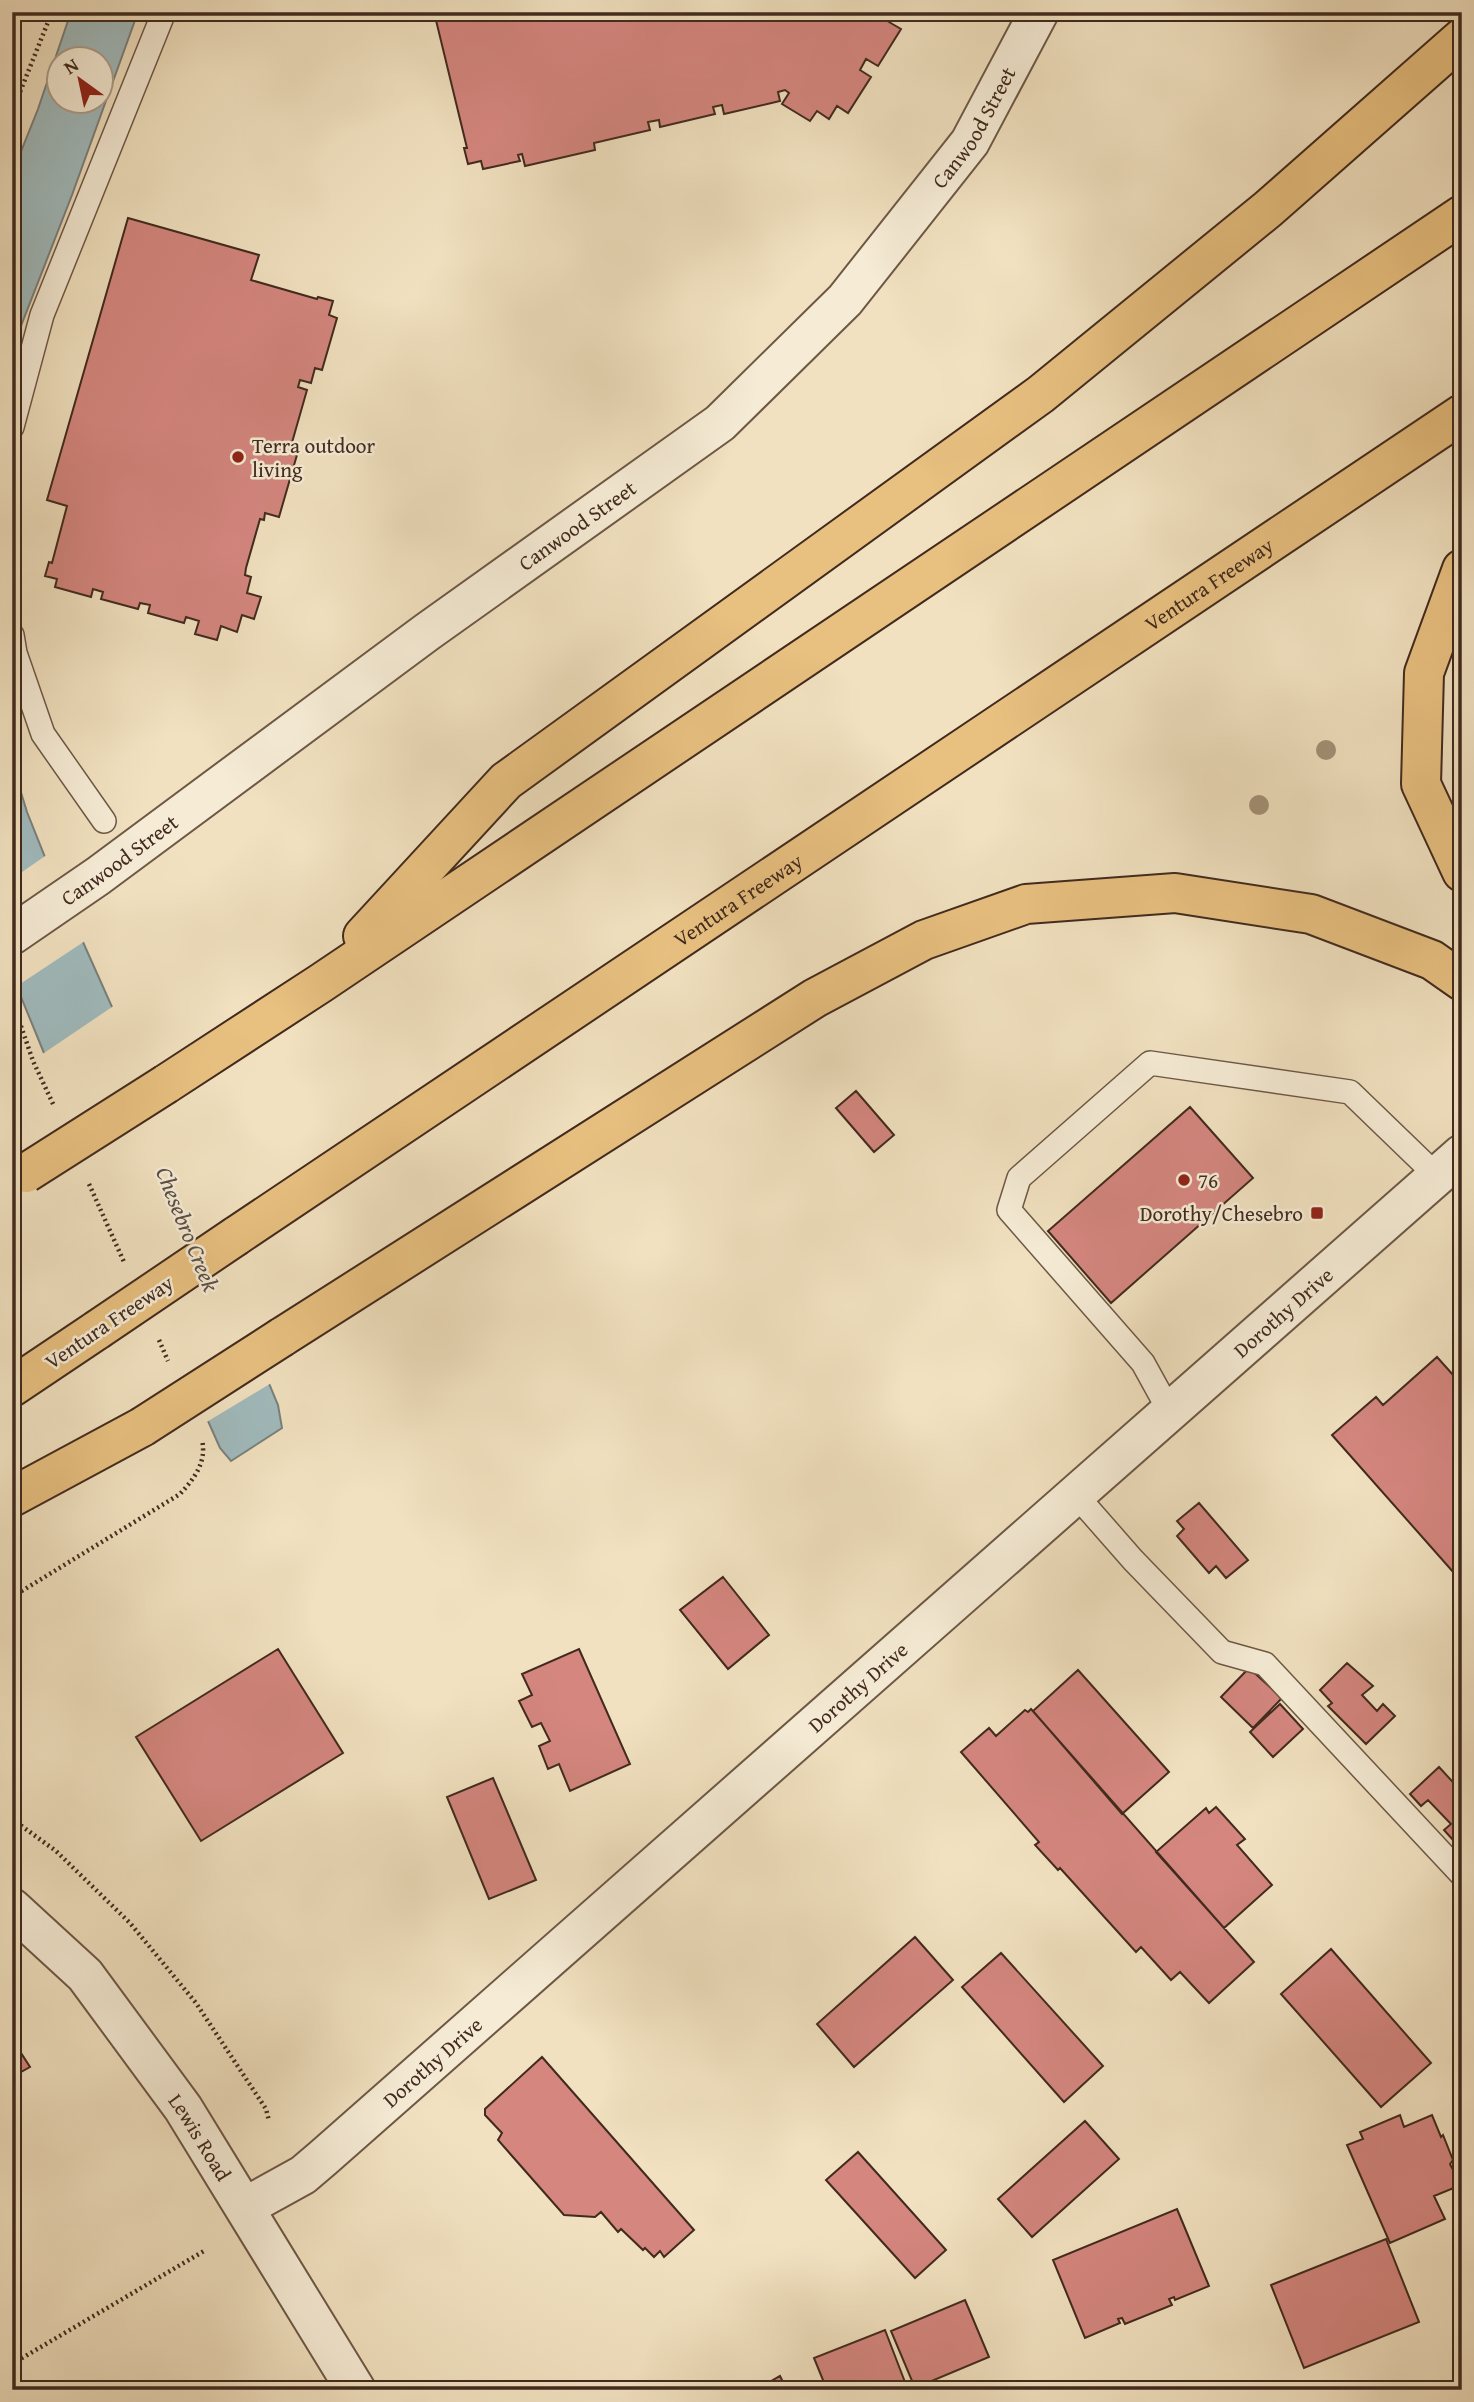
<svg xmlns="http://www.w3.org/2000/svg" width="1474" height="2402" font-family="'Gentium Book Plus',serif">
<rect width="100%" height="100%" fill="#f1e1c0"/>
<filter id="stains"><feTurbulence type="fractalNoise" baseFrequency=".00286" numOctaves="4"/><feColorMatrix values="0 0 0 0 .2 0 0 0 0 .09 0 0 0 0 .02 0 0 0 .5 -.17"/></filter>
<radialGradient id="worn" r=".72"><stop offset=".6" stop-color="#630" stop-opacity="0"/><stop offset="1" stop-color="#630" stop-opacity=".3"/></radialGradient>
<path fill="#a0bbbe" stroke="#7a817e" stroke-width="2" fill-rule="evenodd" d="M71,12H138L72,195L12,349V174L38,109ZM60,60H102V102H60Z
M12,763L27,812L45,857L112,1007L278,1405L282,1428L231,1461L220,1448L208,1421L44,1053L12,975Z"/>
<path fill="#f1e1c0" d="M48,854L85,941L14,988L12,879Z
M115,1005L273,1382L205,1423L41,1055Z"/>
<path fill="#d4867f" stroke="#412a1e" stroke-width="2" d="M434,12H895L889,22L901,29L878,66L866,59L860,70L871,77L848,113L837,106L829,119L817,111L810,121L782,104L789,93L785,90L778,92L780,101L724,114L722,105L713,107L715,114L660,127L659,120L648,122L650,130L594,143L595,150L525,166L522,154L518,155L520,161L483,169L481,161L468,164L464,148H467Z
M128,218L259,255L251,280L317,299L318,297L333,301L329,315L337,318L322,370L315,368L311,383L300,380L298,387L307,390L291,446L299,448L279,517L265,513L264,520L260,519L246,568L245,575L251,577L247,593L261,597L254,619L242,615L237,632L221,626L217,640L195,634L199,621L186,617L184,623L148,613L150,605L140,603L138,609L101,599L103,592L93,589L91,597L55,587L57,579L45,576L49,562L52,563L67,506L47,500Z
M856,1091L894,1135L874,1152L836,1108Z
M1190,1107L1253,1178L1111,1303L1048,1231Z
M1437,1357L1462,1385V1582L1332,1435L1376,1397L1383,1405Z
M1199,1503L1248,1560L1226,1578L1216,1566L1209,1573L1177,1536L1184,1529L1177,1521Z
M723,1577L769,1635L728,1669L680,1610Z
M278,1649L343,1753L201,1841L136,1737Z
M579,1649L630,1764L570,1791L559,1764L548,1769L539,1746L550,1741L541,1723L532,1727L519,1701L532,1695L522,1674Z
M1347,1663L1373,1686L1362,1695L1377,1711L1383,1704L1395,1716L1366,1744L1328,1706L1332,1703L1320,1690Z
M1249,1668L1282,1698L1253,1728L1221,1697Z
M1078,1670L1169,1772L1122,1814L1033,1711Z
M1280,1704L1303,1729L1273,1757L1250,1732Z
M1031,1709L1254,1962L1209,2003L1180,1972L1171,1980L1141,1947L1136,1952L1060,1868L1058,1870L1035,1845L1039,1842L961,1752L989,1728L996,1736L1025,1710L1028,1712Z
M1439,1767L1462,1792V1850L1444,1830L1451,1824L1428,1800L1421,1806L1410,1794Z
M493,1778L536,1880L489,1899L447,1797Z
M1216,1807L1245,1839L1237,1845L1272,1885L1224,1928L1156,1852L1206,1808L1209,1813Z
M915,1937L953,1980L854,2067L817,2024Z
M1331,1949L1431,2063L1381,2107L1281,1994Z
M1001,1953L1103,2066L1064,2102L962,1987Z
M12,2008L19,2020L14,2042L30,2067L12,2077Z
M542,2057L694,2230L664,2257L660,2251L654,2257L645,2248L643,2250L621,2229L618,2232L601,2212L595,2217L564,2215L498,2140L502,2133L485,2115V2109Z
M1400,2115L1404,2127L1432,2115L1441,2137L1443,2135L1453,2160L1450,2164L1461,2185L1434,2196L1445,2219L1390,2243L1347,2145L1363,2139L1360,2132Z
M1085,2121L1119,2159L1032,2237L998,2199Z
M858,2152L946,2250L915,2278L826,2180Z
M1177,2209L1209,2286L1175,2300L1174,2297L1169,2299L1172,2305L1125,2324L1122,2318L1118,2319L1120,2323L1085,2338L1053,2260Z
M1386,2239L1419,2322L1304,2368L1271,2285Z
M965,2300L989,2357L915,2388L891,2331Z
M885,2330L908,2390H827L814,2358Z
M780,2376L787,2390H756Z"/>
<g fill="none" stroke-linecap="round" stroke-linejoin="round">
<defs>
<path id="lane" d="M12,427L42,315L164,12
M12,635L15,653L43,734L104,821
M1170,1412L1143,1363L1009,1210L1019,1178L1150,1063L1350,1092L1437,1176
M1076,1495L1133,1560L1222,1652L1265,1664L1462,1875"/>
<g id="street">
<path id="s1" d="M12,935L98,876L427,632L720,423L845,300L970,142L1039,12"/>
<path id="s2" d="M12,1908L85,1975L183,2108L356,2390"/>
<path id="s3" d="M245,2207L303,2175L323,2158L1462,1154"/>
</g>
<g id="highway">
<path d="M1462,569L1424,673L1421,784L1462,872"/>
<path d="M363,936L506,781L1041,394L1268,209L1462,38"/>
<path d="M166,1084L321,983L1462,215"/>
<path id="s4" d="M236,1236L1462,414"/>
<path d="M282,1337L815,998L924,940L1026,904L1175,893L1311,914L1432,960L1462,981"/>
<path d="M12,1387L97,1330"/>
<path d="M12,1497L142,1427"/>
</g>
</defs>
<use href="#lane" stroke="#6d5846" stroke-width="26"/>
<use href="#street" stroke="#6d5846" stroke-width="42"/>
<use href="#highway" stroke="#412a1e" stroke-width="42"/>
<path stroke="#412a1e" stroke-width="4.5" stroke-dasharray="2 3.5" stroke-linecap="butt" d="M12,112L52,12
M12,1000L33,1061L54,1106
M89,1184L124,1262
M159,1340L168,1361
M12,1597L180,1494C194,1479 207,1462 202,1440
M12,1819L56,1851L130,1923L196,2003L266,2109L269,2121
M12,2364L204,2251"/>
<use href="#lane" stroke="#f6ecd6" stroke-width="23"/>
<use href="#street" stroke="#f6ecd6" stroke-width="38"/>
<use href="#highway" stroke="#e8c080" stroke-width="38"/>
<defs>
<path id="highway-bridge" d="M26,1173L166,1084
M97,1330L236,1236
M142,1427L282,1337"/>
</defs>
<use href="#highway-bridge" stroke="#412a1e" stroke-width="42" stroke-linecap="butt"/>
<use href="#highway-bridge" stroke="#e8c080" stroke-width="38"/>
</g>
<g fill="#a29176">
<circle cx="1326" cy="750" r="10"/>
<circle cx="1259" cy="805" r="10"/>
</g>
<g fill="#8f2418" stroke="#f6ecd6" stroke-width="2.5">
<circle cx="238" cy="457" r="7"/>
<circle cx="1184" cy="1180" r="7"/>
<rect x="1310" y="1206" width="14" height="14" rx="3.5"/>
</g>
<g text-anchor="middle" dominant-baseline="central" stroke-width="5" stroke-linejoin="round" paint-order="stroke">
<g font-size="21" fill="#412a1e" stroke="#f6ecd6">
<text stroke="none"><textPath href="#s1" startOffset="1265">Canwood Street</textPath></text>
<text stroke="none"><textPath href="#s1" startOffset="698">Canwood Street</textPath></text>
<text stroke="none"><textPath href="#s4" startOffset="1171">Ventura Freeway</textPath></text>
<text stroke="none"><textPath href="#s1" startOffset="131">Canwood Street</textPath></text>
<text stroke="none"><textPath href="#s4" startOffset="604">Ventura Freeway</textPath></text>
<text stroke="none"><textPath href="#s3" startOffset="1372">Dorothy Drive</textPath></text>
<text transform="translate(109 1322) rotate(-34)">Ventura Freeway</text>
<text stroke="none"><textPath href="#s3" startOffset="805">Dorothy Drive</textPath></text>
<text stroke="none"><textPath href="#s3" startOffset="238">Dorothy Drive</textPath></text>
<text stroke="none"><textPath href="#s2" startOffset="298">Lewis Road</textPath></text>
</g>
<g font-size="21" fill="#412a1e" stroke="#f6ecd6" text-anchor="start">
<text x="252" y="445">Terra outdoor<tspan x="252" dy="24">living</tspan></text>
<text x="1198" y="1180">76</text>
<text x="1303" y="1213" text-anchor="end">Dorothy/Chesebro</text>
</g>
<g font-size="23" font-style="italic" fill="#594e46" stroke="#f6ecd6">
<text transform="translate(188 1229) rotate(68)">Chesebro Creek</text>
</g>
</g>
<rect width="1474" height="2402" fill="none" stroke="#f1e1c0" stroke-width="42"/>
<rect x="14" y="14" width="1446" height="2374" fill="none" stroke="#412a1e" stroke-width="3.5"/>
<rect x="21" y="21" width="1432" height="2360" fill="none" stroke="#412a1e" stroke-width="2"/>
<g transform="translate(80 80) rotate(327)"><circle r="33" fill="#f6ecd6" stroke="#ae9e8c" stroke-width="2"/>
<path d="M0-5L12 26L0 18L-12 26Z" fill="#8f2418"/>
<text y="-10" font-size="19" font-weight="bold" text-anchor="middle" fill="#412a1e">N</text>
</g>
<rect width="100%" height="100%" filter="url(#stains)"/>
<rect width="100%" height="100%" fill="url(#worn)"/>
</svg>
